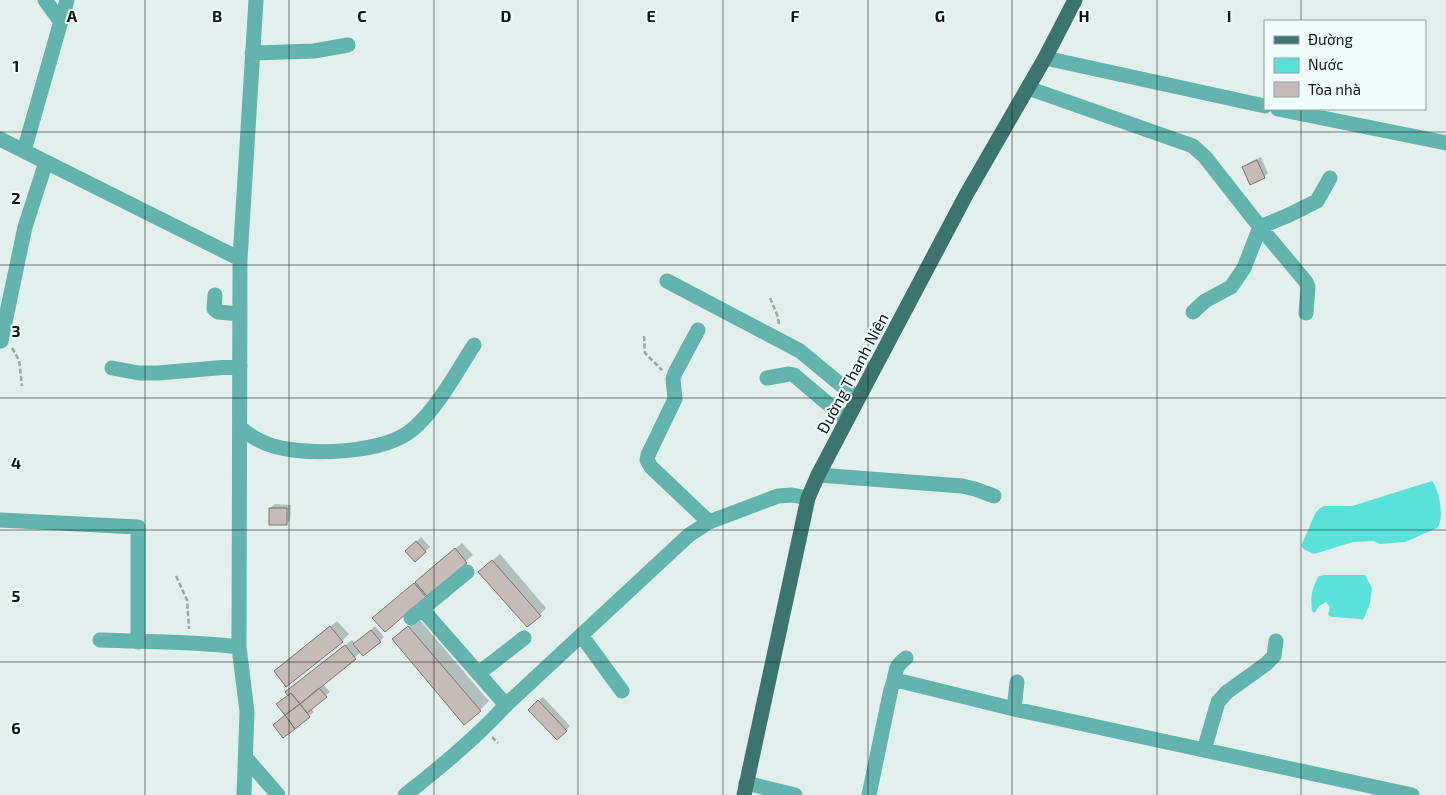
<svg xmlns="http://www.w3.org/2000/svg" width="1446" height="795" font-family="'Exo 2',sans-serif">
<rect width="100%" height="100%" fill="#e2efed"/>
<path fill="#5ae2da" d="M1432,481C1439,488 1445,520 1437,528L1405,542L1380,544L1374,541L1353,542L1314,554L1305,550L1301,546L1315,514L1319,509L1324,506H1352Z
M1325,575H1365L1372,588L1370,603L1363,620L1360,619L1332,617L1328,615L1330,607L1326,602L1319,606L1315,613L1312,611C1310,598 1312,587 1319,576Z"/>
<path fill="#0003" d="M1261,157L1268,173L1264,177L1243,167L1248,163Z
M275,504L291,505L290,520L286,524L270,508Z
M421,537L430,547L415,560L407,551Z
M462,543L473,555L385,630L381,611Z
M500,554L546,608L540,615L487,565Z
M418,618L489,701L480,710L403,631Z
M337,621L349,634L342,641L282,665Z
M375,626L384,637L380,641L361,652L323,684L330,692L311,708L314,712L309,716L283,736L289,695L293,686L352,640L355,644Z
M543,697L570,726L557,738L530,710Z"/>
<path fill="#c6bbb7" stroke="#7e7470" d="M1257,160L1265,178L1250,185L1242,167Z
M269,508H287V525H269Z
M416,541L426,552L415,562L405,551Z
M455,548L467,563L427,596L415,582Z
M492,560L541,616L527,627L478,572Z
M414,583L426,597L385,632L372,618Z
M330,626L343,642L286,687L274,671Z
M408,626L481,711L464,725L392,639Z
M371,630L381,642L363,656L353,644Z
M345,645L356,659L300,704L291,693L288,696L285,692Z
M319,688L327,697L307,713L300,704Z
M291,693L300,704L285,715L276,704Z
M538,700L567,731L557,740L528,710Z
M300,704L310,717L295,729L285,715Z
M285,715L295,729L283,738L273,725Z"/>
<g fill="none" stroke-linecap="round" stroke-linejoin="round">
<path stroke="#9ba5a4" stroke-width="2.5" stroke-dasharray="5 2.5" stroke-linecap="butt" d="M770,298L778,317L779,325
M644,336L645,353L662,370
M12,348L19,360L22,386
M176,576L187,600L189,629
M492,737L498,743"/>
<path stroke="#63b4ae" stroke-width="15" d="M45,0L61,22
M252,53L314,51L348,45
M1045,58L1265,106
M1028,88L1193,146L1205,157L1260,227L1306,282L1308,287L1306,313
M1278,109L1446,143
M0,139L240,259
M24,151L67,0
M667,281L800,351L858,399
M215,295L214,309L218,312L240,314
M1193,312L1205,301L1231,287L1244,268L1260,227L1289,215L1317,201L1330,178
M698,330L675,373L673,379L675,399L648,455L647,460L651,467L709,522
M1,341L25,227L46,162
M112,368L139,373H158L240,366
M767,378L789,374L794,375L847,420
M240,427C249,436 261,442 273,446C309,456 384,454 413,429C437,409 457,371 474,345
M818,475L962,486L975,489L994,496
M0,520L138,527V642
M422,609L467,572
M411,618L422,609L506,705
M581,635L622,691
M100,640C147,642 193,641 239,647
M479,673L524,638
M894,683L900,681L1014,709L1412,795
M1014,709L1017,682
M1204,750L1218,702L1227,692L1266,664L1274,656L1276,641
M246,758L278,795
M746,783L795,795
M244,795L247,712L239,647L240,259L256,0
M405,795C441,767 475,739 506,705L689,535L709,522L778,496L792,495L808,498
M869,795L891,689C898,675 891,669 906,658"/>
<path stroke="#3b7470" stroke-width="15" d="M744,795L808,498L818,475L858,399L966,195L1045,58L1075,0"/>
</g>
<path fill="none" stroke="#111515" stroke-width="1" stroke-opacity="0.55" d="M145,0V795M289,0V795M434,0V795M578,0V795M723,0V795M868,0V795M1012,0V795M1157,0V795M1301,0V21M1301,109V795M0,132H1446M0,265H1446M0,398H1446M0,530H1446M0,662H1446"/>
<g text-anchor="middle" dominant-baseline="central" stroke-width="4" stroke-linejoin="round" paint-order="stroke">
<g font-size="16" fill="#111515" stroke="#effcfb">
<text transform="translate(852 373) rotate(-62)">Đường Thanh Niên</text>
</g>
</g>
<g font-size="16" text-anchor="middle" font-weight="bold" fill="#111515" stroke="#effcfb" stroke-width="4" stroke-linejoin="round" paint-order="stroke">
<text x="72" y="22">A</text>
<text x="217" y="22">B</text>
<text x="362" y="22">C</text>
<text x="506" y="22">D</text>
<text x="651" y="22">E</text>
<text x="795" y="22">F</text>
<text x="940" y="22">G</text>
<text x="1084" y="22">H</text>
<text x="1229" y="22">I</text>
<text x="16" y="72">1</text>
<text x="16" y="204">2</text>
<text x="16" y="337">3</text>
<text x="16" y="469">4</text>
<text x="16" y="602">5</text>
<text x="16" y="734">6</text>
</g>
<rect x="1264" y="20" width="162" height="90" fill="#effcfb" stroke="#96a09f"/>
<rect x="1274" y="36" width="25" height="8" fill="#3b7470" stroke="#96a09f"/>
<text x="1308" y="45" font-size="15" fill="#111515">Đường</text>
<rect x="1274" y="58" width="25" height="15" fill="#5ae2da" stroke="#96a09f"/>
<text x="1308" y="70" font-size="15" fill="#111515">Nước</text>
<rect x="1274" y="82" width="25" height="15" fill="#c6bbb7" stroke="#96a09f"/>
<text x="1308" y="95" font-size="15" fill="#111515">Tòa nhà</text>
</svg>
